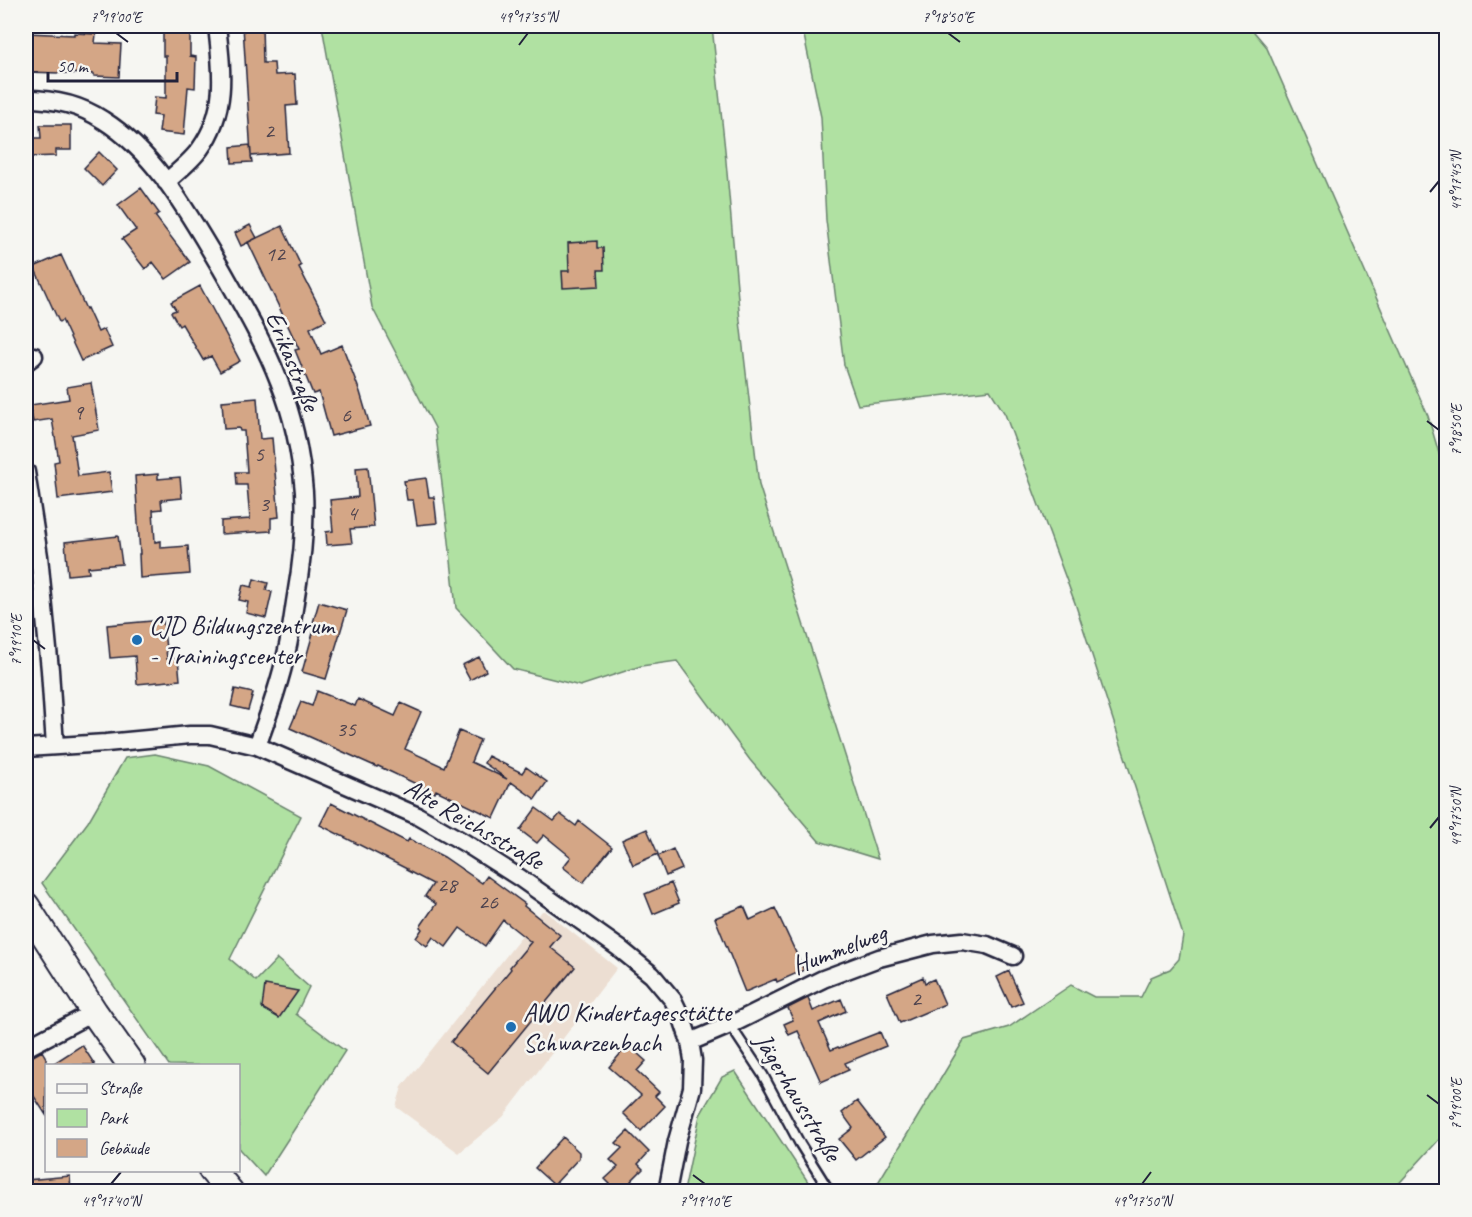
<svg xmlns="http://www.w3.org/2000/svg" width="1472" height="1217" font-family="Caveat,sans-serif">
<rect width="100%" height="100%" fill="#f6f6f2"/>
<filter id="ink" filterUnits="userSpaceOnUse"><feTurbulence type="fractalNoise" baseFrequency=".0167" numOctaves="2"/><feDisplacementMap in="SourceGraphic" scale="12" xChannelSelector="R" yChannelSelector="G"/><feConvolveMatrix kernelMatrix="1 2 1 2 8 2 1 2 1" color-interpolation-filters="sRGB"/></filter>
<g filter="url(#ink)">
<path fill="#ecded2" d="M542,911H545L617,968L503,1117L459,1153L396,1107L402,1087Z"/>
<path fill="#b0e1a2" stroke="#69826e" stroke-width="1.5" d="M322,26H712L725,150L740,321L759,485L878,859L819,841L750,760L677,661L641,666L580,686L513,669L456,608L448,532L435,428L372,307Z
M802,26H1249L1266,46L1428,416L1446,477V1132L1392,1191H873L964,1040L1009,1027L1071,985L1094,997H1141L1151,977L1170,969L1179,959L1183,935L1075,603L1005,414L990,390L858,405L844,365L826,220L821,117Z
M155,754L209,766L301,816L230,959L256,981L277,959L309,987L296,1014L345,1051L264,1176L239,1149L238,1066L169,1065L42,883L88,822L125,758Z
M735,1071L814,1191H684L700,1115L722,1077Z"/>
<path fill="#d4a686" stroke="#22223b" stroke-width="1.5" d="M163,26H190V56L196,57L195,88L188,87L184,135L159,132L161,116L153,115L155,97L166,98V56H163Z
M243,26H262L263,63H274L275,75L295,74L297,105L286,106L289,153L251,156L252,162L232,163L231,147L250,145L251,155Z
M26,33L74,35V33L96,34L95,43L121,44L119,77L94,76V74L26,72Z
M40,125H71V150H56V156L28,157L29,138H41Z
M99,152L117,170L102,186L84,168Z
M141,188L159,213L155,216L190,262L166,279L153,262L145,269L122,239L136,230L118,205Z
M250,225L257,238L241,246L235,233Z
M282,226L301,266L299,267L326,320L310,328L321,354L342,345L360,392L370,426L331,436L319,392L313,394L295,350L299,349L248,242Z
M597,241V248H603L604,270H598L599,286L563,288L562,271H569L568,243Z
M61,255L86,309L87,308L98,332L104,329L112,347L81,361L62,320L59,322L34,267Z
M200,286L240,361L220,372L211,356L203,360L182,324L179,326L171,312L176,310L171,302Z
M91,383L99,430L72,435L78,476L109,472L112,492L58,499L54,462L59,461L52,419L33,422L30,405L69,399L67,387Z
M257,398L260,439L272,438L279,517L271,518V531L221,534V521L250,519L247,485H237L236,472H247L244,431H240L239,428L224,429L222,401Z
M368,467L374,527L350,529L352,543L327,545L326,532L333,531L330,500L358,497L356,468Z
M158,474V479L180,477L182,498L161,500L162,509L153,510L155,542L161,541V548L188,546L190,574L140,578L139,554H140L135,476Z
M426,478L429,497H434L437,523L417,525L413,500H407L404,481Z
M118,536L122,564L88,567L89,573L68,575L65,542Z
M254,579L268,583L266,590L272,592L266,618L246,613L248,602L239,600L243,585L252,587Z
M319,602L347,610L326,679L302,672L315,626H312Z
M163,620L167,659L178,658L180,680L137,684L135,656L110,658L107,625Z
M479,657L486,671L470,680L462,665Z
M235,689L253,693L248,710L231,706Z
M317,691L355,706L358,699L395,716L401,703L421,712L405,749L444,767L459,731L480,740L471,762L507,779L484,763L488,756L522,773L526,767L547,782L535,799L511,782L494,818L436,790L435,793L378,766L377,767L290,728L301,702L312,706Z
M331,803L407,842L409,839L444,857L482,883L487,876L525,904L524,906L560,935L550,947L575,967L488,1073L451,1042L511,969L510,967L531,942L503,920L485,946L460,928L446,947L433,937L427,946L416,938L422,929L420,927L436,904L425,896L433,884L406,870L407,869L320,825Z
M536,808L554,821L560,814L576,826L579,821L612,847L583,883L563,867L571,857L544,835L537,843L520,830Z
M647,829L658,854L633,865L622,840Z
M673,849L682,869L666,876L658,856Z
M671,883L679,903L653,914L645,894Z
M744,906L750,920L775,908L804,970L777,982L776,979L745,992L715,918Z
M1009,971L1023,1002L1011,1007L997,977Z
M923,977L925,983L934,979L945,1004L900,1023L887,993Z
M265,985L298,991L279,1018L262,1008Z
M808,998L813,1011L841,999L846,1011L819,1023L831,1050L838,1047L839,1048L880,1032L886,1046L845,1063L849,1070L821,1082L798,1031L789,1035L784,1024L793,1020L788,1008Z
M82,1045L95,1065H51Z
M628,1045L646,1061L637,1071L659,1092L655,1096L665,1106L641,1131L623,1113L641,1095L609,1067Z
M42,1051L46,1058V1115L26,1084V1060Z
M857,1101L885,1137L856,1160L839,1139L853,1128L842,1113Z
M628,1131L649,1152L638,1164L643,1169L631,1181L642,1191H617L605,1179L618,1167L610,1160L622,1148L616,1143Z
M563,1137L579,1152V1158L554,1185L535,1168Z
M70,1176L71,1191H26V1180Z"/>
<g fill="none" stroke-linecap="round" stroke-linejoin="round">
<defs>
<path id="service" d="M730,1025L763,1075L800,1144L830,1192"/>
<path id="minor" d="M26,99C54,99 79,104 103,120C157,154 189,215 221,268C242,305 264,342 279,381C293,416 301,455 304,492C306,527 302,562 296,596C293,614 291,633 287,650C280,683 269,714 257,746
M166,182C178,172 191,161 200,149C228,110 222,70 217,26
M26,362L34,356
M26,472L39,556L50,670L55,746
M26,748L106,743L190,735H210L257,746L418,816L465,843L520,878L619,948L652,975L673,1000L683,1021L690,1042L693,1060L692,1088L677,1141L667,1192
M690,1042L730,1025L823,979L879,958L933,944L962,941L987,945L1013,956
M26,1048L94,1012"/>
<path id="primary" d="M26,906L94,1012L132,1066
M212,1170L230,1192"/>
</defs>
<use href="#service" stroke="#22223b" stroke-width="13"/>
<use href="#minor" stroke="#22223b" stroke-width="21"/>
<use href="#primary" stroke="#22223b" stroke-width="30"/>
<use href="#service" stroke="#f6f6f2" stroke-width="8"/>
<use href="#minor" stroke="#f6f6f2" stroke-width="16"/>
<use href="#primary" stroke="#f6f6f2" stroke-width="26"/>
</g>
</g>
<path fill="none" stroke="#22223b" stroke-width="2" d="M116,33L128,42M948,33L960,42M519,45L528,33M1430,192L1439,181M1427,421L1439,430M33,640L45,649M1430,828L1439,817M1427,1095L1439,1104M693,1175L705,1184M111,1184L121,1172M1142,1184L1151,1172"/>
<g fill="#1f6fb2" stroke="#f6f6f2" stroke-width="2">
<circle cx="137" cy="640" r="6"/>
<circle cx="511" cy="1027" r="6"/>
</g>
<g text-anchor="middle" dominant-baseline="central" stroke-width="5" stroke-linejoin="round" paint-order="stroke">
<g font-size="22" fill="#4e434e">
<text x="269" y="131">2</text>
<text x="275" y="254">12</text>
<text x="78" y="412">9</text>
<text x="346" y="415">6</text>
<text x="259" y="454">5</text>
<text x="264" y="504">3</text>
<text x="352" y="513">4</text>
<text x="346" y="729">35</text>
<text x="447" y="885">28</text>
<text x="488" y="902">26</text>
<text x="916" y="999">2</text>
</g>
<g font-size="26" fill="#22223b" stroke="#f6f6f2">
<text transform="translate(293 361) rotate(68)">Erikastraße</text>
<text transform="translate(474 824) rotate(30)">Alte Reichsstraße</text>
<text transform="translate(839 949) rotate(-21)">Hummelweg</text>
<text transform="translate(798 1097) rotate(59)">Jägerhausstraße</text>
</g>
<g font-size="26" fill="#22223b" stroke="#f6f6f2" text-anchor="start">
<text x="149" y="625">CJD Bildungszentrum<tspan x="149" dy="30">- Trainingscenter</tspan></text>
<text x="523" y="1012">AWO Kindertagesstätte<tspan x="523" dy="30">Schwarzenbach</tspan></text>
</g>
</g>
<rect width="1472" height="1217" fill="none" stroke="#f6f6f2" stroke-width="66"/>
<rect x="45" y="1064" width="195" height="108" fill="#f6f6f2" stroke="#a1a1a9" stroke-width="1.5"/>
<rect x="57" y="1084" width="30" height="9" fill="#f6f6f2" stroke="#a1a1a9" stroke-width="1.5"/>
<text x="99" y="1094" font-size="18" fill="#22223b">Straße</text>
<rect x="57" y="1109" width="30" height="18" fill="#b0e1a2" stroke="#a1a1a9" stroke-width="1.5"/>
<text x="99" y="1124" font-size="18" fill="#22223b">Park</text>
<rect x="57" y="1139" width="30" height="18" fill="#d4a686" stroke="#a1a1a9" stroke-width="1.5"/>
<text x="99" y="1154" font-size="18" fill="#22223b">Gebäude</text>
<path d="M48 72v9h129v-9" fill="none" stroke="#22223b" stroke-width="3"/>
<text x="57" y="72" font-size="18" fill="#22223b" stroke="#f6f6f2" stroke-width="4.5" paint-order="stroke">50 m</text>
<rect x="33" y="33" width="1406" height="1151" fill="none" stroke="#22223b" stroke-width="2"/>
<g font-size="15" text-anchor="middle" fill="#22223b">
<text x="116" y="22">7°19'00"E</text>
<text x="528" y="22">49°17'35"N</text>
<text x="948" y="22">7°18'50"E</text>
<text transform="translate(1456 181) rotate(-90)" y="5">49°17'45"N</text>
<text transform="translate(1456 430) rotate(-90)" y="5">7°18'50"E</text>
<text transform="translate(16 640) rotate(-90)" y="5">7°19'10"E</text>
<text transform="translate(1456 817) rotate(-90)" y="5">49°17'50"N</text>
<text transform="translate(1456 1104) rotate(-90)" y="5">7°19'00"E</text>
<text x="111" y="1206">49°17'40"N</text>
<text x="705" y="1206">7°19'10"E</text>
<text x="1142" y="1206">49°17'50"N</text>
</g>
</svg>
